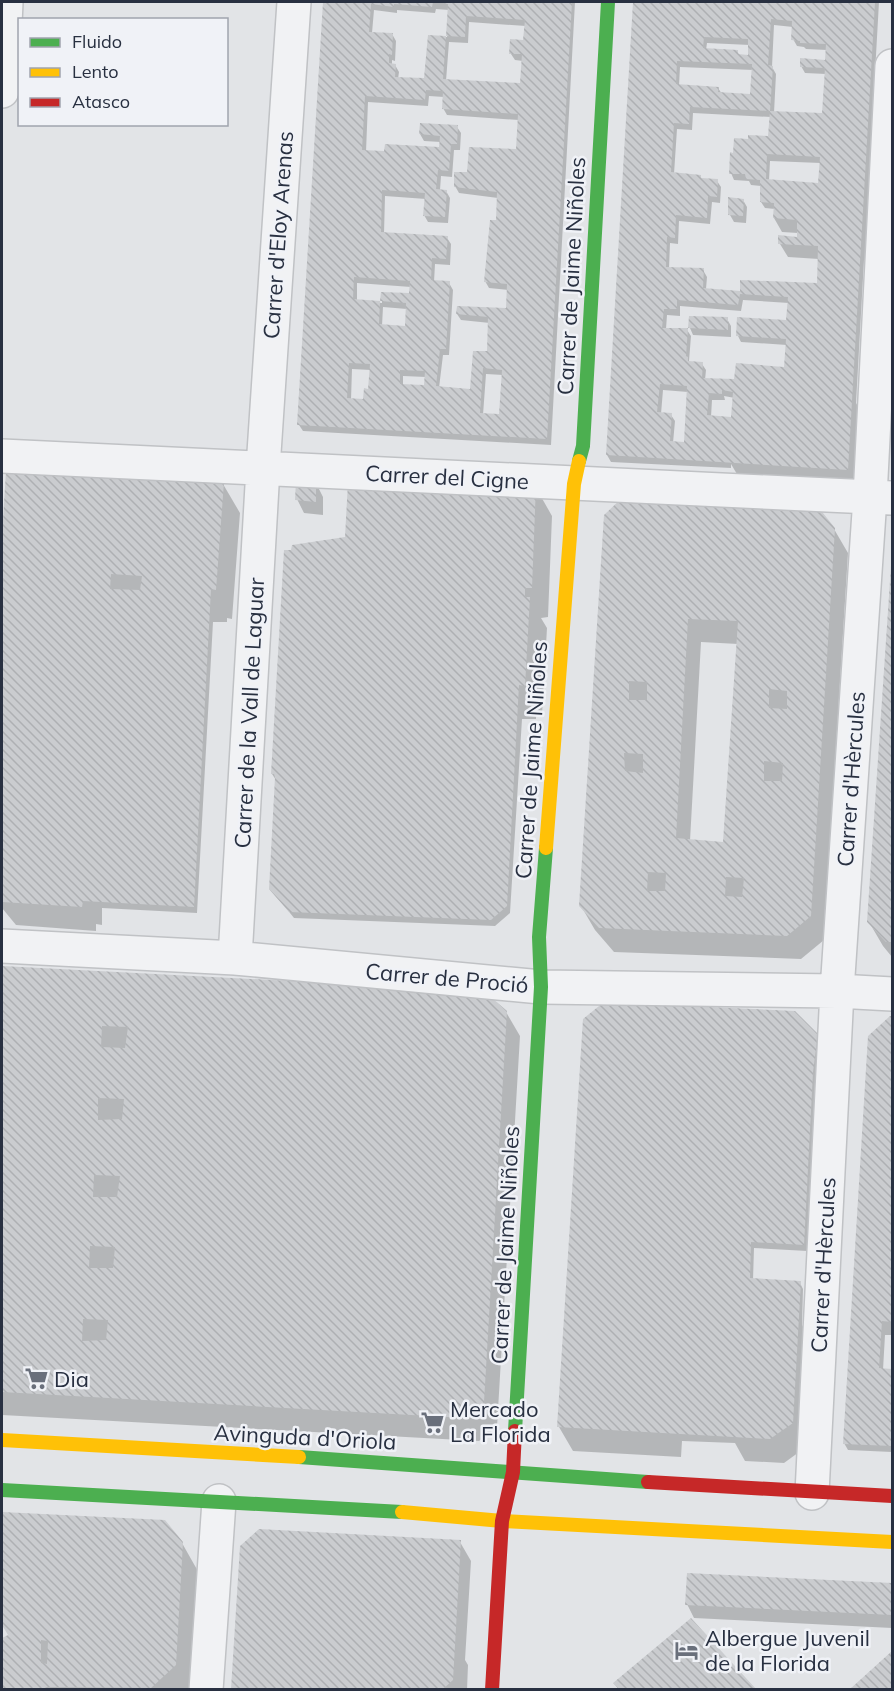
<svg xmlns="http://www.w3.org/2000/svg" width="894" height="1691" font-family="Mulish,sans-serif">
<defs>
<pattern id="building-back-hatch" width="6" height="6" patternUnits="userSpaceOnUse" patternTransform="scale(1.5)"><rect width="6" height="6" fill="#cacccf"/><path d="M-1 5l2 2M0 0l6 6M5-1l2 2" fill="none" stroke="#aeb0b3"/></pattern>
</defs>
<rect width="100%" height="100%" fill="#e2e4e7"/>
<path fill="#0003" fill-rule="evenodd" d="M325,2H575L551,445L303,431L299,425ZM436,9L449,10L447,37H429L426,80L398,79L399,72L395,65H392V60L395,61L396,41L392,34L372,33L374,10L397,13V10L435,13ZM469,22L526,26L524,42L511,54L515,60L523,61L522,84L446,81L449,42L468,43ZM429,96L444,97L443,108L447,115L519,120L517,151L455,186L459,193L498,198L497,222L485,281L489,288L509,290L507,310L457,314L461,320L490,323L488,353L471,391L439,388L443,355H449L453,290L449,283L434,282L435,264L450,265L451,244L447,238L384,234L385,196L426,199L424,215L428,222L448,223L450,198L446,191L440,190L441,176L452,177L454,150H460L461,133L457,127L420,134L424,141L441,142V149L386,153L366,152L368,102L428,106ZM357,283L411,287V295L382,293V303L357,301ZM383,307L407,309L406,327L382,326ZM352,369L371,370L369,390L364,401L351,400ZM486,374L503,375L501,416L483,415ZM403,376L426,377L425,387L403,385Z
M634,2H776L803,5V2H879L867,215L871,222L868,260H864L856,403L869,427L865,499L747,491L731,464V468L611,462L607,455ZM774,25L793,27V39L797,46L804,47L806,49L827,50V62L801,66L805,73L826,74L824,114L774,113L776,74L772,67ZM707,43L750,45L749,57L740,56L737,51L706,50ZM680,67L753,70L752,96L722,94L718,88L679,86ZM693,113L771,117L770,137L750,140L734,155L731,173L734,180L749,181L751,185L761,186V202L765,208L775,209L774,218L782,232L798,233V238L780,244L788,257L819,259V285L741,292L706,289L707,277L703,270L669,269L670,243L678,244L679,221L710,224L712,202L720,203L721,187L717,181L702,179L700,176L674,174L677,129L692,130ZM770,161L821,163L819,185L769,181ZM743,300L789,303L787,321L738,336L741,342L787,345L785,369L736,381L705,380L706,370L702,364L690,363L689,361L691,336L687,330L666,329L667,315L680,316V306L741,311ZM663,390L688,392L686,443H673L675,421L671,415L661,414ZM724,396L735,398L733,422L711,417L712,400H725Z
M743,200L747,207L746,223L734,222L730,215Z
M690,318L727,319L731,326V337L693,335L690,328Z
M7,473L223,484L240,513L232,619L227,618V622H213L197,913L102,908V925L96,924V931L16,925L2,908V590L4,586L2,581V557Z
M316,483L323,497V515L304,513L297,499Z
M535,486L552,516L548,617L541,618L547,628L542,715H536V719H522L510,913L495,926L294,918L270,888L276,780L272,774L347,539Z
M606,516L834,529L848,553L824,940L801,959L614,952L595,930L581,906ZM701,642L738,644L725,843L690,841Z
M892,558V957L883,946L869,922Z
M2,969L484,992L506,1012L520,1036L497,1427L479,1441L2,1415Z
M890,1017H892V1335H885L883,1370L892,1371V1452L848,1450L844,1443Z
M817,1035L831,1059L816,1095L807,1251L754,1248L753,1280L800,1283L803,1289L802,1325L812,1343L806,1447L784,1463L745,1461L735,1443L682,1441L681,1457L573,1451L559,1427Z
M2,1513L164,1522L182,1543L199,1573L193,1690H2V1640L10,1636L2,1623Z
M460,1542L471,1561L465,1660L468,1665L467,1690H232L241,1547Z
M688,1574L892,1585V1628L694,1618L687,1604Z
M691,1620L754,1690H619L615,1684Z
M892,1653V1690H852Z"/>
<path fill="url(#building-back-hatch)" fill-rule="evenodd" d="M323,2H433L432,7L394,4V7L371,4L369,32L393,33L392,55L389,54V63L396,64L395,77L424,78L428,35L446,36L443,79L520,83L522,54H509L510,39L523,40L525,20L466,16L465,37L446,36L448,4L438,2H572L547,439L297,425ZM426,90L443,91L442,109L518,114L516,149L469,147L467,172H454V187L497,192L496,220H490L484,282L507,284L506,308L457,306L456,314L488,317L487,351H473L470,389L436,386L440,349H446L450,281L431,280L432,258L446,259L448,236L381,232L382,190L425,193L423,216L445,217L447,190L436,189L438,170L449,171L451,144H457L458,125L420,123L419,134L440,136L439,147L385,144L384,151L362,150L365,96L425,100ZM354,277L410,281L409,293L381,292L380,301L353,299ZM380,301L406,303L405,326L379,324ZM349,363L370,364L368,389L364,388L363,399L347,398ZM483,368L502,370L499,414L480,413ZM400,370L425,371L424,385L400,384Z
M633,2H781L801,3V2H875L848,470L606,455ZM771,19L792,21L791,40L800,41V43L826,44L825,60L800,58V67L825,68L822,113L770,111L773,66L768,65ZM704,37L748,39V55L738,54V50L703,48ZM677,61L752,64L750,94L718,92L719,87L676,84ZM690,107L770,111L768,136L748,135V139L734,138L733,153L730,152L729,174H745L746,179L760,180V202L774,203L773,218L797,220V237L778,235V244L818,246L817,283L740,280V291L703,288L704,268L666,267L667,237L675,238L676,215L707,218L708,196L717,197L718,179L701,178V175L671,172L674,123L689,124ZM767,154L820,157L818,183L766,179ZM740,294L788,297L786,320L737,317L736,336L786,339L784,367L736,363L734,379L702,378L703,362L688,361V357L686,356L688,328H662L664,309H677V300L738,305ZM660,384L687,386L684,442L670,441L672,413L657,412ZM722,390L733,392L731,417L707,415L709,393L722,394Z
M728,197L744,199L743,216L728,215Z
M689,316L728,317V330L688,328Z
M6,471L224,482L216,590L211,589L194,907L83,901L82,907L2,902V588L4,579H2V536ZM111,574L142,576L140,590L110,589Z
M296,481L316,482V502L295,500Z
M348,482L536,485L532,588H525V597H530L525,686L519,685L507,906L491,920L289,912L269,889L275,777L274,774H271L284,550H291L292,545L345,537Z
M623,497L819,508L835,528L811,916L787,936L599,928L579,906L604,515ZM688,619L738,621L723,842L676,838ZM629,681L647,682V700H629ZM769,689L787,691V709L769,708ZM624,753L643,754V773L625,771ZM764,761L783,763L782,781H764ZM648,872L666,873L665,891H647ZM726,877L744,878L742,897L725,896Z
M891,566H892V942H886L867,922Z
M2,966L484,991L507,1011L484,1402L465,1418L2,1392ZM102,1026L128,1027L125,1048L101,1047ZM98,1098L124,1099L122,1119L98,1120ZM94,1175L120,1176L117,1197H93ZM90,1246L115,1247L113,1268H89ZM83,1319L108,1320L106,1340L82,1341Z
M604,1002L795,1011L818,1034L813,1072L804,1245L751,1242L750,1278L801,1281L793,1423L770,1439L557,1427L583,1019Z
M890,1016H892V1322L882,1321L879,1368L892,1369V1446L843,1444L868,1036Z
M2,1512L165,1520L183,1542L176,1665L151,1688L47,1687L42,1689H2V1638L8,1635L2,1625ZM41,1640L48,1641L47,1664L41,1663Z
M259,1529L461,1540L453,1680L443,1689H231L240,1546Z
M687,1573L892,1583V1615L685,1605Z
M691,1618L756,1689H619L613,1683Z
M892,1651V1689H850Z"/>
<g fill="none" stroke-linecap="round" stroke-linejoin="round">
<defs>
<path id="street" d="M2,91L6,2
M2,456L892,498
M2,946L235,958L541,987L837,991L892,994
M235,958L263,468L294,2
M812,1493L837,991L870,497L892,66
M206,1690L219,1501"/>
</defs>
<use href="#street" stroke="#c0c2c5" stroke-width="36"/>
<use href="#street" stroke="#f1f2f4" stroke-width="33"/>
<path stroke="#4caf50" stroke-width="14" d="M579,461L583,446L608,2
M515,1431L541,987L539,937L546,848
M299,1457L648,1482
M2,1490L402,1512"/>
<path stroke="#ffc107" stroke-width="14" d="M546,848L574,484L579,461
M2,1440L299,1457
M402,1512L502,1521L892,1542"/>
<path stroke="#c62828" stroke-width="14" d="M648,1482L892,1496
M492,1690L502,1521L513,1472L515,1431"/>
</g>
<defs>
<symbol id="supermarket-bare" viewBox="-9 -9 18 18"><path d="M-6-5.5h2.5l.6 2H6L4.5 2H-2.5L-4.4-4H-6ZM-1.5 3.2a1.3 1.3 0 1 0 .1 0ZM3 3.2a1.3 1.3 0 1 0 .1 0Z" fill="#696f7b" stroke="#f0f2f7" stroke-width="2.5" paint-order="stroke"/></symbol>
<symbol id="hotel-bare" viewBox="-9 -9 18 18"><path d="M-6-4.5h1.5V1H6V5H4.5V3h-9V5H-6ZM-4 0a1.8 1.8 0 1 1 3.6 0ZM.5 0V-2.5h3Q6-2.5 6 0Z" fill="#696f7b" stroke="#f0f2f7" stroke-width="2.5" paint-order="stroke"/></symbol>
</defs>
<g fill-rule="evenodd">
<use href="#supermarket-bare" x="20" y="1362" width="33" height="33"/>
<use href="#supermarket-bare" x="416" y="1406" width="33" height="33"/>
<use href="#hotel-bare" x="670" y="1634" width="33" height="33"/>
</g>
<g text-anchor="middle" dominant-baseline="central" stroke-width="5" stroke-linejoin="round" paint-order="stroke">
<g font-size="22" fill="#283041" stroke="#f0f2f7">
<text transform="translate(278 235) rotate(-86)">Carrer d'Eloy Arenas</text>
<text transform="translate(571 276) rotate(-87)">Carrer de Jaime Niñoles</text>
<text transform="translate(447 477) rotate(3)">Carrer del Cigne</text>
<text transform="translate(249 713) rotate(-87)">Carrer de la Vall de Laguar</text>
<text transform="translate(531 760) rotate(-86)">Carrer de Jaime Niñoles</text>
<text transform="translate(851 779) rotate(-86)">Carrer d'Hèrcules</text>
<text transform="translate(447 978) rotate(5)">Carrer de Proció</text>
<text transform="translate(505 1245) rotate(-87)">Carrer de Jaime Niñoles</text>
<text transform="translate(823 1265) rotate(-87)">Carrer d'Hèrcules</text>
<text transform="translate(305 1437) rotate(3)">Avinguda d'Oriola</text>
</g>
<g font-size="22" fill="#283041" stroke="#f0f2f7" text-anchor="start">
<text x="54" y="1379">Dia</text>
<text x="450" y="1409">Mercado<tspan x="450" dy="25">La Florida</tspan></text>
<text x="705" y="1638">Albergue Juvenil<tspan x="705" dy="25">de la Florida</tspan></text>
</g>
</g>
<rect width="894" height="1691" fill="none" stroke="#283041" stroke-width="6"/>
<rect x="18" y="18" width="210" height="108" fill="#f0f2f7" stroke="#a0a4ae" stroke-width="1.5"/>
<rect x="30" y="38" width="30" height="9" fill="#4caf50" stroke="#a0a4ae" stroke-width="1.5"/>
<text x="72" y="48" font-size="18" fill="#283041">Fluido</text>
<rect x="30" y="68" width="30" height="9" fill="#ffc107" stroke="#a0a4ae" stroke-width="1.5"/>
<text x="72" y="78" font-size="18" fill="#283041">Lento</text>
<rect x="30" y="98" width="30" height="9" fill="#c62828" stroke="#a0a4ae" stroke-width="1.5"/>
<text x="72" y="108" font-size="18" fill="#283041">Atasco</text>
</svg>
